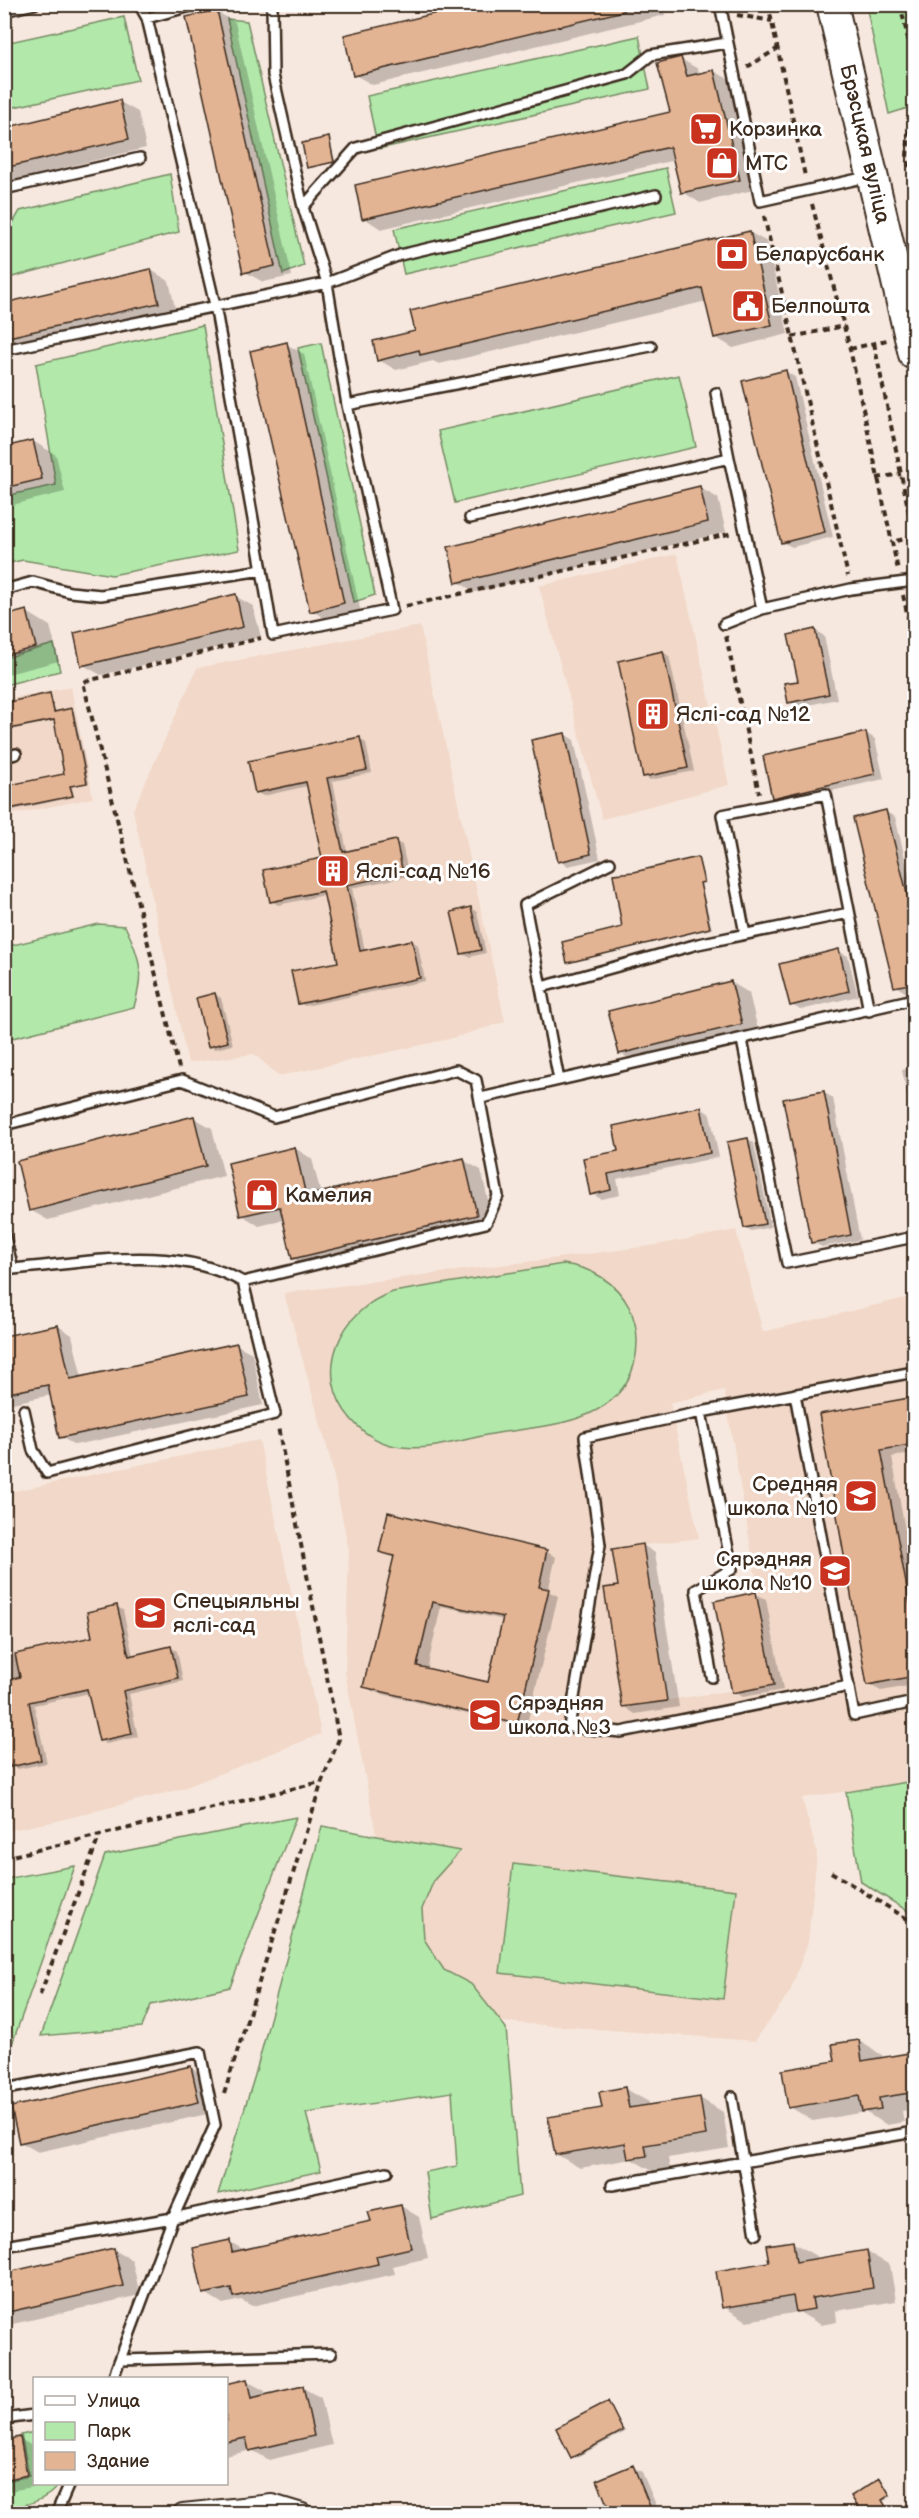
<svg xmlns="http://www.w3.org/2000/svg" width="919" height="2518" font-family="'Balsamiq Sans',sans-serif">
<rect width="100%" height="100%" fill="#f7e8df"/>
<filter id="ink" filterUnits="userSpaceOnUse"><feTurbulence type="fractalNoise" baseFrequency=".0167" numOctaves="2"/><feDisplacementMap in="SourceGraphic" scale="12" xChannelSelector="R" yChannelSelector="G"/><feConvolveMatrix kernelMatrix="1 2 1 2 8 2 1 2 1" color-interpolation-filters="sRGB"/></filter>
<g filter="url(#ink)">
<path fill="#f1d8c8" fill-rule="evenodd" d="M677,554L729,785L602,819L539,586Z
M420,626L505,1022L449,1039L279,1076L254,1054L188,1063L133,810L197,668Z
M71,687L93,798L5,816V699Z
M736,1230L763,1332L914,1296V1781L802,1798L817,1853L808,1942L790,1992L755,2041L478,2020L400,1959L345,1672L349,1551L330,1458L284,1293L650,1246ZM724,1390L774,1684L622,1707L604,1588L618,1586L613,1549L699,1538L670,1403Z
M259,1440L321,1734L181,1789L57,1821L5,1831V1493Z"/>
<path fill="#b2e9ab" stroke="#768a64" stroke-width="1.5" d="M866,5H914V106L889,114Z
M124,17L138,80L5,109V43Z
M227,19L247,21L304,266L283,274Z
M639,36L650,89L378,149L367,96Z
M666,168L676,212L404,274L394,229Z
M170,174L179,232L5,279V237L20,211Z
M203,325L239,550L112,575L23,560L5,564V496L56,485L36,364Z
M321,343L375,595L354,602L298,348Z
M679,375L696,447L455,503L438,431Z
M54,644L60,671L5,685V658Z
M98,924L125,926C141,958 144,973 134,1007L5,1040V947Z
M563,1264C591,1267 616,1282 629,1307C638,1325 639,1345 634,1365C616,1426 543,1425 492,1434C464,1439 431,1451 402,1447C382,1445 364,1434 351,1419C311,1373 341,1309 393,1292Z
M914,1781V1915L861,1882L846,1792Z
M296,1817L230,1987L151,2005L142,2027L41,2036L105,1855Z
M322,1826L460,1851L434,1880L422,1909L424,1939L444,1970L471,1984L506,2028L520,2196L432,2219L425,2172L457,2166L452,2092L306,2113L321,2171L218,2194L255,2075Z
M513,1864L736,1890L723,1999L500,1973Z
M75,1866L12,2044L4,2038L5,1879Z
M34,2432V2484H58C50,2500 22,2507 5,2508V2481L29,2476L21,2435Z"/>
<path fill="#0003" fill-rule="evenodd" d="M481,4H663L665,15L373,85L355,75Z
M217,12L235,22L292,276L263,282L245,272Z
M681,59L698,69L700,75L714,71L732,81L757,189L700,203L683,192L675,160L381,229L364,218L671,113Z
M120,102L138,112L146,148L4,182V129Z
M328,139L336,163L309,167Z
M749,232L767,242L788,334L733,348L715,337L707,301L439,364L433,361L396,370L379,360L417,333Z
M151,270L169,281L176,312L4,352V304Z
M286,344L304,354L361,613L330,621L312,611Z
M786,372L795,377L833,537L792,547L782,542Z
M33,441L56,455L65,492L4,507V448Z
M700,488L718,498L726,532L475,592L458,582Z
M235,596L253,606L261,637L101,675L83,665Z
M27,612L50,626L59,661L4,675V618Z
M815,630L824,636L837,699L799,707L789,702L799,682Z
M663,652L669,656L694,771L650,780L644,776Z
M50,695L56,713L74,711L89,783L72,787L74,797L4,812V787L66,775L55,721L4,731V704Z
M866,733L875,739L884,779L783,802L774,797Z
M565,734L574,740L600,859L568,866L559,861Z
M360,739L366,743L372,773L333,781L347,852L396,842L402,845L409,876L352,888L365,951L412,941L418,945L425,981L305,1006L299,1003L339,963L325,895L278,905L272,901L324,859L308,786L263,796L256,792Z
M886,812L895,817L914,895V990L905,992L896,986Z
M697,858L706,883L701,884L712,929L568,962L624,929Z
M471,908L477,912L486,953L469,957L462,954Z
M838,951L848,956L858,996L801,1010L791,1005Z
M731,982L749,993L759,1034L638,1064L620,1053Z
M215,994L221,998L233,1045L215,1049L209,1046Z
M914,1067V1133L902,1070Z
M823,1092L833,1098L860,1240L822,1247L812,1242Z
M701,1108L710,1114L719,1157L617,1179L620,1195L601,1199L592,1194L620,1152Z
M194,1118L212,1128L224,1176L48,1220L30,1210Z
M748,1139L754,1143L771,1227L751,1231L745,1227Z
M295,1148L312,1159L321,1194L463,1160L481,1170L494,1225L311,1268L293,1258L284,1220L259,1226L242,1215Z
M58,1326L72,1335L82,1378L237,1345L252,1353L263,1405L75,1445L60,1437L51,1395L13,1403L4,1398V1338Z
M914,1398V1453L892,1457L914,1581V1685L881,1691L868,1684L820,1415Z
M389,1514L547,1552L556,1557L548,1591L558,1596L526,1728L374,1692L365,1686L395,1558L380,1552ZM441,1606L504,1620L490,1684L427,1670Z
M643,1545L655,1553L679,1707L635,1714L623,1706Z
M756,1594L766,1599L783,1690L743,1697L733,1692Z
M117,1607L123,1610L133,1656L171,1648L177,1651L183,1681L129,1694L138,1737L106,1744L100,1740L90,1693L34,1705L47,1763L18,1769L11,1766L4,1735V1658L94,1638Z
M859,2041L882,2055L883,2059L914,2054V2109L902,2111L904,2122L887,2125L865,2112L813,2121L790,2107Z
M191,2068L209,2078L216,2112L38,2152L20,2142Z
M625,2089L649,2102V2106L700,2098L723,2112L729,2148L668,2158L670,2169L654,2172L631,2159L580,2168L556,2154Z
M401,2206L419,2217L428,2258L393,2266L395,2274L252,2306L241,2300L223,2304L205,2293L230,2242L245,2250L372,2222Z
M792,2242L816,2256L817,2260L867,2252L890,2265L896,2301L836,2311L837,2322L821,2325L799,2312L747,2321L724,2307Z
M114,2250L132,2260L140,2295L4,2326V2275Z
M247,2381L265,2391L266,2396L303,2388L321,2398L332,2445L269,2460L252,2450L226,2456V2386Z
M608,2403L625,2432L575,2458L573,2456Z
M20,2439L34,2447V2484L44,2485L4,2492V2441Z
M633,2467L642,2472L660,2514H613Z
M880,2480L892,2496L884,2501L891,2514H864Z"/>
<path fill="#e3b494" stroke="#3b2a1e" stroke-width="1.5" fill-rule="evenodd" d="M475,4H623L624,11L353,76L344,35Z
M217,10L275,266L243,273L186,17Z
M681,57L687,76L714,70L740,180L681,193L670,147L362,219L355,185L670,112L657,63Z
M120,100L129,139L4,168V128Z
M329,137L334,162L307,168L302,143Z
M750,231L772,325L714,338L702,288L420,355L419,350L377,361L373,341L415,331L410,311Z
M151,269L159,303L4,338V303Z
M287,342L344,603L310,612L250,351Z
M786,370L825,532L781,543L742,381Z
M33,440L42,479L4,488V447Z
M700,486L708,522L456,583L448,547Z
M236,594L243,627L81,666L74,633Z
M27,610L36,647L4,656V616Z
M815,629L829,694L788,703L784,683L798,681L788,635Z
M663,651L688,768L643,777L618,661Z
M50,693L54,712L72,708L87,783L70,786L73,796L4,810V786L64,774L54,720L4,730V703Z
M866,732L875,774L772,798L763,756Z
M565,733L591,854L558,862L531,740Z
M360,737L367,770L327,778L343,852L396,840L403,873L347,885L360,951L412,940L420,978L298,1004L291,971L338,962L323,891L270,902L263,870L322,858L306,782L255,793L248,761Z
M886,810L915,925V983L894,987L853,818Z
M698,857L704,882L700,883L710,928L567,963L562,942L622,927L613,874L634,872Z
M471,907L481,950L461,954L451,912Z
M839,949L849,991L790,1006L779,964Z
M731,981L742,1024L619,1054L608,1011Z
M215,993L228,1042L208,1047L196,998Z
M824,1091L851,1235L811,1243L783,1099Z
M701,1107L710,1153L608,1174L611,1190L590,1195L583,1158L618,1151L613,1126Z
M194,1116L206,1166L29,1211L17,1161Z
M748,1138L765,1224L744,1228L727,1142Z
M295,1147L306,1196L464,1158L477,1215L292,1259L280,1207L240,1216L228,1163Z
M58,1325L70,1379L237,1343L249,1397L59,1438L48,1385L4,1394V1336Z
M915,1397V1444L881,1450L915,1631V1676L867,1685L819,1414Z
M388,1512L547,1550L539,1587L549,1589L517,1724L363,1687L394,1556L379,1552ZM432,1602L503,1617L488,1682L417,1666Z
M643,1544L667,1701L622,1707L604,1588L618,1586L612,1549Z
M756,1592L774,1685L732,1693L714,1601Z
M117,1605L129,1656L171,1646L178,1678L123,1691L132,1734L99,1741L87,1689L29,1702L41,1760L10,1767L4,1742V1681L20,1677L15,1654L92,1637L87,1612Z
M859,2040L862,2061L915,2052V2092L879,2098L881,2109L862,2112L859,2096L788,2108L782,2070L835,2061L832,2044Z
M191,2066L199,2102L19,2143L11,2107Z
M625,2087L629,2108L700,2097L706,2135L645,2145L647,2156L628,2159L625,2143L555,2155L548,2117L602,2108L599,2092Z
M401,2205L411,2248L376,2256L378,2264L233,2297L231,2288L203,2294L193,2248L230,2240L232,2252L371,2221L368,2212Z
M793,2241L796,2262L867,2250L873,2288L812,2298L814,2309L796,2312L793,2296L722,2308L716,2271L769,2262L766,2245Z
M114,2248L123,2286L4,2313V2273Z
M247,2379L251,2398L303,2386L314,2436L249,2451L246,2438L226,2442V2384Z
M608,2401L623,2431L571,2458L556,2428Z
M20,2437L27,2475L4,2480V2440Z
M633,2465L653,2514H611L597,2480Z
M880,2478L890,2495L882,2500L890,2514H862L851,2496Z"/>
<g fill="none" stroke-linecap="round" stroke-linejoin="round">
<defs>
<path id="service" d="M139,4L147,18L198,4
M720,4L760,201L867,177
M4,11L34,4
M147,18L215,305L262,570
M4,189L140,158
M303,207L356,148L627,74L651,55L727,43
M4,350L327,283L400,255L656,195
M716,393L729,458
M347,405L651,346
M470,518L729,458L762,609
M4,590L33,582L70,592L101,595L262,570L273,635L392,610L347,405L327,283L303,207L273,75L272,4
M724,624L762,609L851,589L914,581
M4,757L16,754
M745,934L722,815L826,794L869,1011
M542,987L698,944L849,913
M742,1040L787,1263L914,1237
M559,1080L525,905L610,863
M481,1098L914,999
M4,1125L182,1080L274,1117L456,1070L476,1080L498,1196L486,1223L243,1282L275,1414L47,1473L33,1450L24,1410
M4,1233L13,1269C87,1263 175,1243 243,1282
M795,1394L854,1715L914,1702
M701,1412L732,1569L696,1590L712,1677
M849,1686L621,1732L569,1727L600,1545L585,1437L701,1412L914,1372
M4,2081L11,2088L200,2052L215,2125L173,2218L113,2378
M732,2097L756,2234
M612,2185L914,2132
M4,2246L173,2218L387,2172
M122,2360L331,2354
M4,2419L34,2415
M56,2514L69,2484"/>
<path id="minor" d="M183,2514L272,2505L302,2514"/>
<path id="primary" d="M832,4L914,354"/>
</defs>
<use href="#service" stroke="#3b2a1e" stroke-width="14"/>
<use href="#minor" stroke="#3b2a1e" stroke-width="24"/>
<use href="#primary" stroke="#3b2a1e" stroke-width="34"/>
<path stroke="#3b2a1e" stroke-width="4" stroke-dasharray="6 4.5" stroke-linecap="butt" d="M768,4L805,176
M900,4L914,64
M737,15L772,21
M747,67L777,49
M914,67L907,157L914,189
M812,204L850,349L898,570
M764,216L848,576
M792,337L844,326
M874,343L914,537L891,542
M850,349L887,340
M877,478L901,474
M903,595L914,644
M406,606L733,533
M726,636L759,793
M179,1068L83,682L261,638
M4,1858L321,1782
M831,1872L914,1923
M40,1995L99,1837
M224,2094L322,1781L339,1739L278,1427"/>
<use href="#service" stroke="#fff" stroke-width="9"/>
<use href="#minor" stroke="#fff" stroke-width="20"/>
<use href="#primary" stroke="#fff" stroke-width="30"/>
</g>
</g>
<defs>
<symbol id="supermarket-square" viewBox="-11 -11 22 22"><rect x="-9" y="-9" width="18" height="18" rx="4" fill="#c8321e" stroke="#fff"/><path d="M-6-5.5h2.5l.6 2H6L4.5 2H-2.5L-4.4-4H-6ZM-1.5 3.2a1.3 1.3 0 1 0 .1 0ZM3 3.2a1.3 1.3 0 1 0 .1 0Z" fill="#fff"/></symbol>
<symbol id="shop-square" viewBox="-11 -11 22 22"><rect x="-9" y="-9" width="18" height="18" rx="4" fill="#c8321e" stroke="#fff"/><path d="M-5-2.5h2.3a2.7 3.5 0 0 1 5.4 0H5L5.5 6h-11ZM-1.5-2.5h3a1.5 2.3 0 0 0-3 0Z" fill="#fff"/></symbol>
<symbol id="bank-square" viewBox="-11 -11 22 22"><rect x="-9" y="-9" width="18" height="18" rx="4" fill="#c8321e" stroke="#fff"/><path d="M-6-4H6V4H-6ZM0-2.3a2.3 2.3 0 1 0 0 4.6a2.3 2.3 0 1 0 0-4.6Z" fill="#fff"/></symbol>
<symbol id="civic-square" viewBox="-11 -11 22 22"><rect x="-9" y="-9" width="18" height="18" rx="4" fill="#c8321e" stroke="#fff"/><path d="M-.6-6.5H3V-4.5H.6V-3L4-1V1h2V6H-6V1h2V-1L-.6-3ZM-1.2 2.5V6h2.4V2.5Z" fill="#fff"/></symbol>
<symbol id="building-square" viewBox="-11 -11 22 22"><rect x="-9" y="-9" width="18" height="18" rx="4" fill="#c8321e" stroke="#fff"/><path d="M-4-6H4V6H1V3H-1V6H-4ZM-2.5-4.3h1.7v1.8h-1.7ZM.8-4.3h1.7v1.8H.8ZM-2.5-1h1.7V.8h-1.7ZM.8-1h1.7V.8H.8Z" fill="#fff"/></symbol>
<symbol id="school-square" viewBox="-11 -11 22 22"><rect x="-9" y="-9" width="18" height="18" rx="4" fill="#c8321e" stroke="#fff"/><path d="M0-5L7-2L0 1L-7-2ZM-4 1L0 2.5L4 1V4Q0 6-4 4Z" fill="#fff"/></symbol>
</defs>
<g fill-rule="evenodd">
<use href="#supermarket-square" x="687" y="110" width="38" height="38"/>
<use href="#shop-square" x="703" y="144" width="38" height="38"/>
<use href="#bank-square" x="713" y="235" width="38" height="38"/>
<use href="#civic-square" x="729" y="287" width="38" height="38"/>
<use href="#building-square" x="634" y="695" width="38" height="38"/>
<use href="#building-square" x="314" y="852" width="38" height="38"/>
<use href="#shop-square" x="243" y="1176" width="38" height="38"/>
<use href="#school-square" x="842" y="1477" width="38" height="38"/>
<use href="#school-square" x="816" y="1552" width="38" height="38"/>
<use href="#school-square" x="131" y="1594" width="38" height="38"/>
<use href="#school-square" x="466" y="1696" width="38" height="38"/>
</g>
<g text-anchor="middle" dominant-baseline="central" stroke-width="6" stroke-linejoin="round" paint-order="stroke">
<g font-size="21" fill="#3b2a1e" stroke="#fff" text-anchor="start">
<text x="729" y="129">Корзинка</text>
<text x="745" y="163">МТС</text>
<text x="755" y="254">Беларусбанк</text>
<text x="771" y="306">Белпошта</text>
<text x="676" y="714">Яслі-сад №12</text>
<text x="356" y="871">Яслі-сад №16</text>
<text x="285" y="1195">Камелия</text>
<text x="838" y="1484" text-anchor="end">Средняя<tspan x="838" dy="24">школа №10</tspan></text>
<text x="812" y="1559" text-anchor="end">Сярэдняя<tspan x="812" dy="24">школа №10</tspan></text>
<text x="173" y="1601">Спецыяльны<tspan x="173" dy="24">яслі-сад</tspan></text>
<text x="508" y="1703">Сярэдняя<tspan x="508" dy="24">школа №3</tspan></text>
</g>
<g font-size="21" fill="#3b2a1e" stroke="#fff">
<text transform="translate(865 144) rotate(77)">Брэсцкая вуліца</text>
</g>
</g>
<rect width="919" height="2518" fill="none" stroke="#fff" stroke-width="24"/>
<rect x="12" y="12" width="895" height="2494" fill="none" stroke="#3b2a1e" stroke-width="2" filter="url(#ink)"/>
<rect x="33" y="2377" width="195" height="108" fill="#ffffff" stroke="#b1aaa5" stroke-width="1.5"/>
<rect x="45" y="2396" width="30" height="9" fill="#ffffff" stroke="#b1aaa5" stroke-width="1.5"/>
<text x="87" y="2407" font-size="18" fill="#3b2a1e">Улица</text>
<rect x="45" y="2422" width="30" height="18" fill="#b2e9ab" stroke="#b1aaa5" stroke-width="1.5"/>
<text x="87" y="2437" font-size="18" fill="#3b2a1e">Парк</text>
<rect x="45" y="2452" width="30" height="18" fill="#e3b494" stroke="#b1aaa5" stroke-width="1.5"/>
<text x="87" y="2467" font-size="18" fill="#3b2a1e">Здание</text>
</svg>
